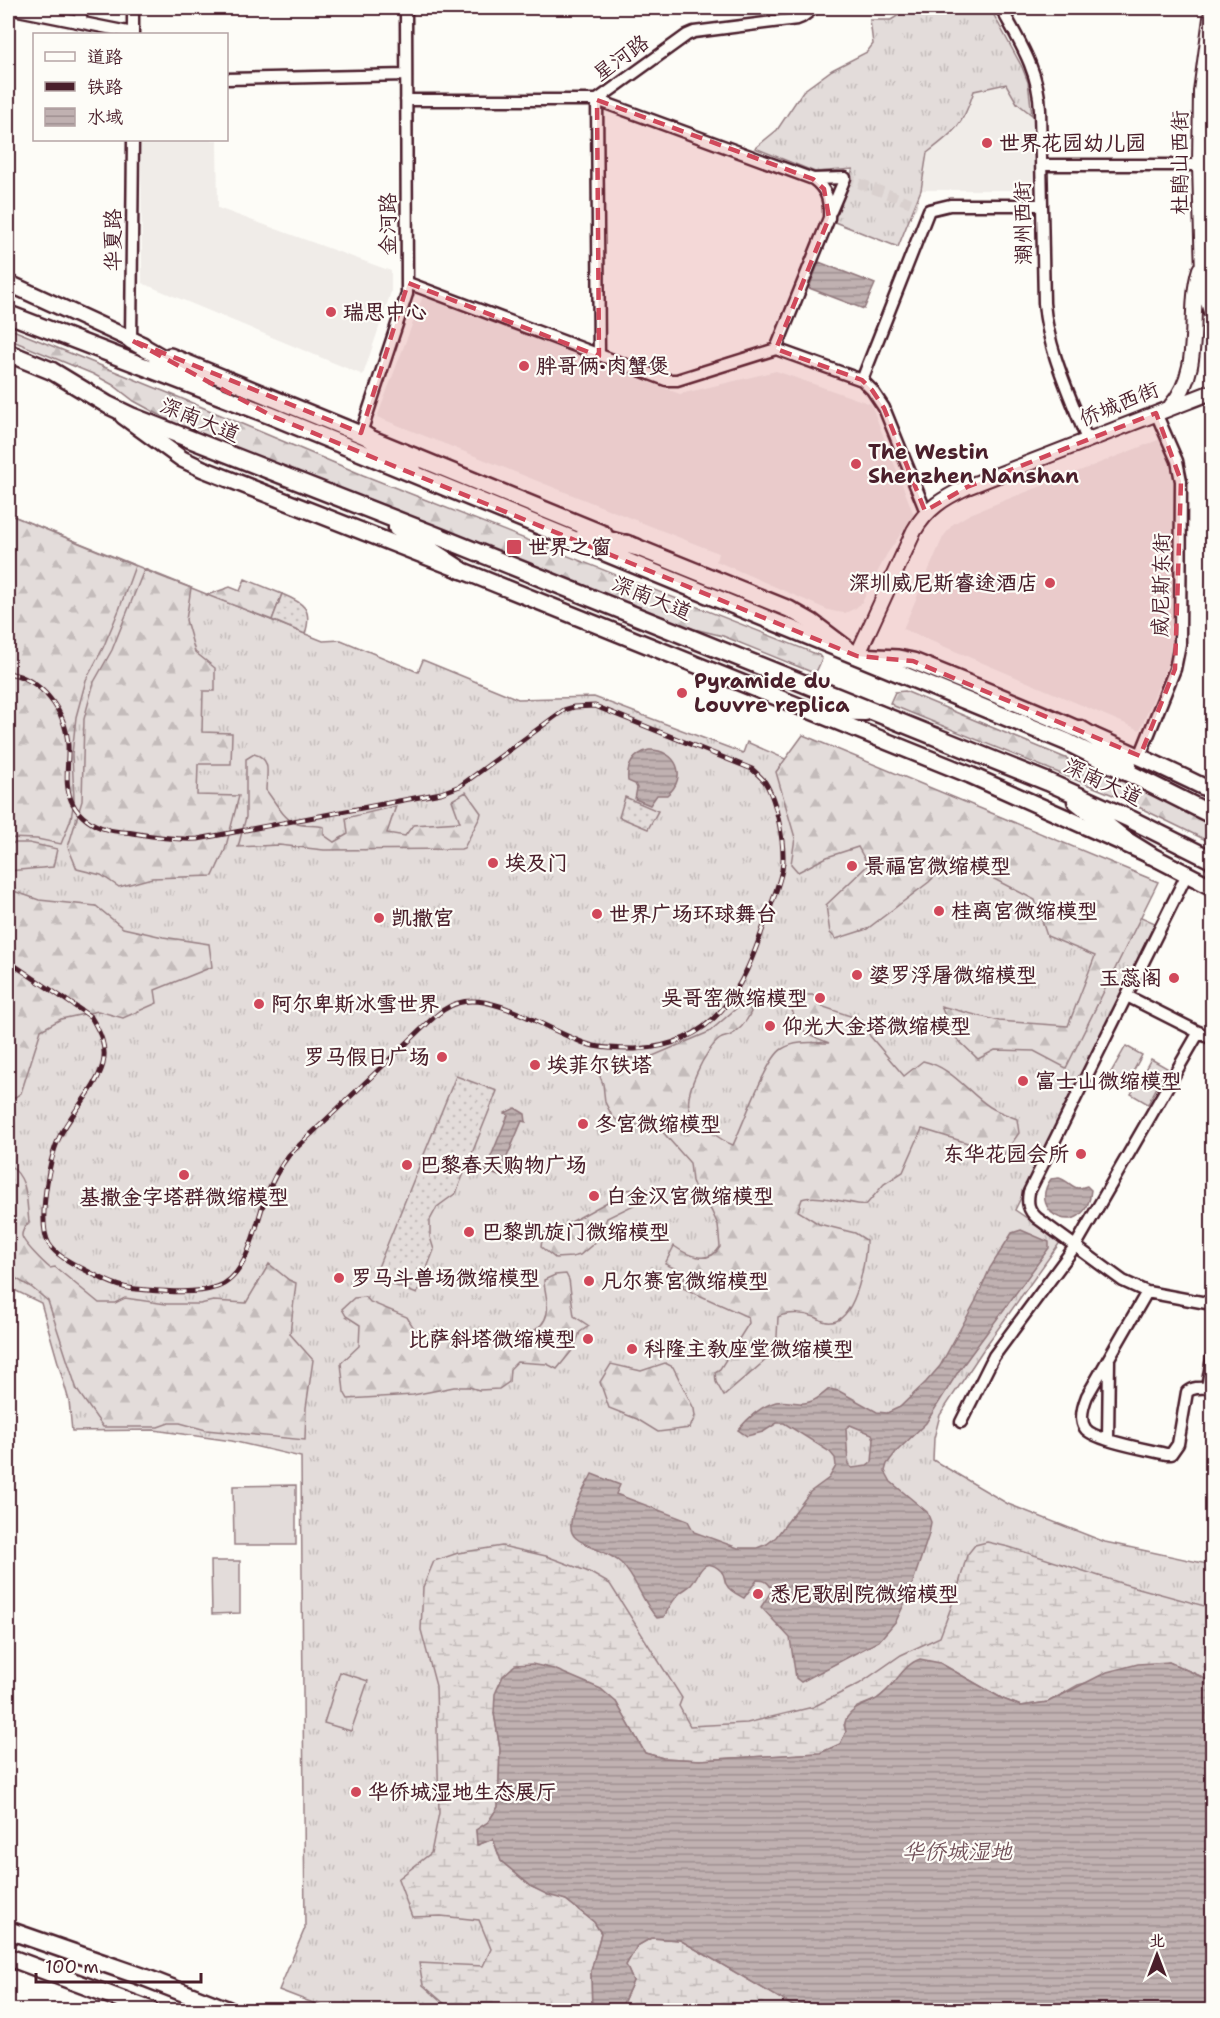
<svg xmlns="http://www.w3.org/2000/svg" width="1220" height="2018" font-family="'Shantell Sans','LXGW WenKai TC',sans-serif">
<defs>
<pattern id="grass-tufts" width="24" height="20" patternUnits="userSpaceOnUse" patternTransform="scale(1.5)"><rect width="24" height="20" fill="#e3dcda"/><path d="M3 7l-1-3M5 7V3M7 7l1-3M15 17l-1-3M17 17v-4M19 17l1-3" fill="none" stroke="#c4bcbb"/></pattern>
<pattern id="forest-firs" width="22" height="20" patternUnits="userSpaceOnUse" patternTransform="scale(1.5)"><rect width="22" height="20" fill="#e3dcda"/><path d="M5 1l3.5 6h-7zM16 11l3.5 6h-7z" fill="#c4bcbb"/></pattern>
<pattern id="wetland-marsh" width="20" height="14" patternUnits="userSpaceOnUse" patternTransform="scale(1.5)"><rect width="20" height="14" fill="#e3dcda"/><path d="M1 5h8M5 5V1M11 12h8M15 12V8" fill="none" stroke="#c4bcbb"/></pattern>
<pattern id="garden-dots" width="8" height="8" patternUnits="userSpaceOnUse" patternTransform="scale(1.5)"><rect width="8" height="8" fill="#e3dcda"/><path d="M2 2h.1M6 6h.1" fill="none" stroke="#c4bcbb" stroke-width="1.8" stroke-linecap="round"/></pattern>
<pattern id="water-rules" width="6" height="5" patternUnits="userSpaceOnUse" patternTransform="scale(1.5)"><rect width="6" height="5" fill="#c0b1b1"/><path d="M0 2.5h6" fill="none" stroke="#9e8f90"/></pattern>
</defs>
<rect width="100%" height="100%" fill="#fdfcf7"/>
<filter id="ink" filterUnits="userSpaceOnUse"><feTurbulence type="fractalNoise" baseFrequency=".0167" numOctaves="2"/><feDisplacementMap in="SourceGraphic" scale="12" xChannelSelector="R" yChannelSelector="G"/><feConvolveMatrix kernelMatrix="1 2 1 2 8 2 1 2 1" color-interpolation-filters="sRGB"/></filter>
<g filter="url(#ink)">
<path fill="#f0ece8" d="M1007,84L1017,103L1032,115L1033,190H921L927,153L954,132L967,114L974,90Z
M141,140H217L218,208L391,271V292L363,375L142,283Z
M423,296L680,394L776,371L871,404L914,515L887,554L862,602L856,608L845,613L837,612L828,610L716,561L718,553L377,417Z
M1163,438L1176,467V636L1169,661L1140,730L903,629L943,537L953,524L970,514Z"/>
<path fill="url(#grass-tufts)" stroke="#967e82" stroke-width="1.5" d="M910,8H990L1022,67L1028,82L1032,115L1017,103L1006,84L974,91C963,125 956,131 927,153L921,190L898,247L832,221L853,169L815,172L755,148L777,130L803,91L832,70L867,52L873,44L870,20H891Z
M8,514L313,637L323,641L341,640L418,672L423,660L518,699L594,697L743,753L747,742L1155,923L1015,1210L1061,1241L985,1347L940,1415L934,1438L933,1460L1008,1504L1105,1542L1212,1565V2010H331L279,1990L305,1928L301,1457L232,1441L154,1430L72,1431L69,1401L41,1303L8,1287Z"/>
<path fill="url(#forest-firs)" stroke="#967e82" stroke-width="1.5" d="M8,328L178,397L363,475L819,655L822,659L817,670L814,673L723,636L670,623L198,436L134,401L113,385L93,374L8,339Z
M8,514L135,566L119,610L103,648L86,680L76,717L72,754L74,800L71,819L61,844L37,839L8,838Z
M144,570L191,588L186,620L195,652L215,668V691H203L202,732L232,733L231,764H198L197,795L239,796L225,850L213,876L152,878L119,887L101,875L77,869L68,847L82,801L84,719L94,682L112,650Z
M245,579L282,594L272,620L207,595L230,587L240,591Z
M905,691L1159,797L1212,824V843L1118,797L894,706L890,703L895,692Z
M803,735L1158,882L1066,1068L1034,1051L995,1050L978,1059L952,1034L941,1006L999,1021L1068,1026L1095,956L1047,936L1035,900L953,858L929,882L867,929L836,939L830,933L826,905L868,865L858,847L827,857L798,872L791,864L795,838L776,772Z
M254,754C273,759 266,775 266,790C274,800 283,818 295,823C303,827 315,824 324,827V835L334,842L348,834L346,818L396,806L387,833L405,836L413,825L460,822L452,800L466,792L481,813L480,817L464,848L461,849L324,850L279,845L238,847L246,817V759Z
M8,843H29L57,849L53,867L8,871Z
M8,889L39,900L96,906L123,928L163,937L209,944L212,967L155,990L157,1003L123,1018L98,1011L61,1019L41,1030L21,1093L8,1102Z
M806,995H813L817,1000L818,1005L862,1020L870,1036L904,1076L923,1061C952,1067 967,1092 990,1107C998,1112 1008,1115 1017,1119L1019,1133L997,1164L971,1144L922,1129L903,1172L884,1184L866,1205C849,1204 816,1193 802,1199L798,1211L819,1224L855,1233L866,1240C866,1261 855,1332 823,1321C820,1320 818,1318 815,1317C804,1313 789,1312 778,1317L777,1337L773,1352H775L724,1396L716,1382L715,1372L720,1369L749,1323L748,1317L683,1288L685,1273L665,1264L674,1246C688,1256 709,1265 720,1247L718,1225L711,1210L696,1191L692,1181L690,1163L660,1129L651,1126L620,1123L612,1116L605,1102L603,1084L596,1066L598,1062L617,1058H648L709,1032L746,1000L748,1001L751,1012C746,1023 740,1031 729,1036C726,1037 723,1037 720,1039C706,1048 683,1094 690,1110C695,1122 722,1141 733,1145C743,1125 766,1059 782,1049C796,1040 814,1043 829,1043C806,1034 796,1031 791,1005L795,1000Z
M8,1164C29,1179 26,1198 29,1222C26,1226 22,1230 22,1235C21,1241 45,1264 50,1268L55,1267L99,1303H115L125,1298L166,1304H200L213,1301L246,1303L269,1264L289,1280L296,1283L290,1334L313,1360L306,1408L305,1440L206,1430L180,1423H169L158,1427H103L77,1390L48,1301L31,1287L8,1274Z
M646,1188L650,1191V1194L644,1200L607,1218L598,1240L580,1255L572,1257L555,1258L541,1247L543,1233H548L560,1228L611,1200L626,1190Z
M566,1274L569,1280L574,1316L589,1326L580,1332L574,1348L557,1369L547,1364L517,1362L510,1369L509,1382L499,1389L479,1390L469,1387H454L413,1395L348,1399L344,1392L341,1363L359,1346L360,1325L346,1316L342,1309L354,1298L366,1297L370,1302L407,1317L415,1330C430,1334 446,1338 460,1342C471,1345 482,1342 493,1340C512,1337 542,1337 547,1313C549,1301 544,1291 544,1280L555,1275Z
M665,1363L673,1367L694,1409L695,1416L690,1428L658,1432L637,1419L609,1408L600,1382L611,1364L641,1371Z"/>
<path fill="url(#wetland-marsh)" stroke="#967e82" stroke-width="1.5" d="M987,1542L1009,1547L1124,1584L1212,1608V1684L1200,1676L1169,1662L1078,1685L1048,1702L1021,1706L1003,1699L940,1663L908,1666L894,1684L877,1699L857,1707L844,1725L846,1732L840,1744L820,1753L700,1760L663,1758L645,1753L616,1702L494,1713L500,1749L498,1807L488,1822L476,1830L478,1845L493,1839L501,1861L532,1887L566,1900L594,1922L601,1933L591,1971L592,2010H457L446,2005L423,1985L419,1963L483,1966L491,1949L479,1920L441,1916L412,1917L398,1879L431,1853L439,1813L436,1686L421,1630L423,1587L434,1561L458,1553L502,1546L546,1556L589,1572L610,1584L682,1698L679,1706L690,1726L747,1723L813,1707L859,1684L901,1655L940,1637L957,1591L967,1555L975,1545Z
M651,1938L680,1940L800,2010H620L633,1981L626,1965L637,1946Z"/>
<path fill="url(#garden-dots)" stroke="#967e82" stroke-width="1.5" d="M282,594C304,603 313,609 305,634L272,620Z
M625,797L658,811L648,829L619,817Z
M456,1076L497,1091L456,1193L437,1207L430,1220V1237L434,1250L417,1294L374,1277Z"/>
<path fill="#e3dcda" stroke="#967e82" stroke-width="1.5" d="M1126,1046L1142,1055L1123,1090L1106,1081Z
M1151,1059L1167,1068L1148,1104L1131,1094Z
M296,1485V1545H234L233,1486Z
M211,1561H240V1613L212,1614Z
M340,1672L368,1681L351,1731L324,1723Z"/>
<path fill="url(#water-rules)" stroke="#91777b" stroke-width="1.5" fill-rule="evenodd" d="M819,262L875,284L864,309L809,288Z
M649,750C676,749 689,777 667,795H657L650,805L635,799L637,788L635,784L628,781C626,765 634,754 649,750Z
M515,1108L525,1114L526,1122L522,1121L499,1176L485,1171L508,1115L505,1113Z
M1059,1178C1067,1180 1073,1188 1078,1188C1081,1188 1084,1187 1087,1186L1091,1190C1087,1242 1025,1215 1051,1179Z
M1021,1230L1049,1242V1248L958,1372L926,1423L896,1452L887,1464L885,1471L891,1482L927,1512L931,1522L929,1534L909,1594L896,1621L879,1641L801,1682L796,1678L790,1638L761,1607L772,1590C769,1582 765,1580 757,1580L744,1598C738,1595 729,1591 726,1584C724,1580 725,1575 721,1571C702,1553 699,1577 691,1585C688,1588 683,1590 680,1593C673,1599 668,1609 664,1617L657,1618C642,1602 637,1579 621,1563C608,1551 589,1549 576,1538C560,1525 585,1488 592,1474L620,1485L616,1494L688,1521L694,1532L738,1548H757L767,1544L776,1537L810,1492L829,1478L836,1466L835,1458L830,1452L784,1423H777L763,1432L747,1436L738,1430C748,1418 761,1406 776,1402C786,1400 795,1404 804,1403C814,1402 822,1395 829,1389L839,1391L877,1412L887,1413L900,1407L926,1382L940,1366L975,1302L990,1268L1012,1233ZM850,1425L872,1434L874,1439L872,1462L867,1466L852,1468L848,1464L846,1428Z
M920,1659L940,1663L1003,1699L1021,1706L1048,1702L1107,1672L1138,1664L1169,1662L1200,1676L1212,1684V2010H800L680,1940L651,1938L637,1946L626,1965L633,1981L620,2010H592L591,1971L601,1933L594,1922L566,1900L548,1895L532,1887L501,1861L493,1839L477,1845L476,1830L488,1822L498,1807L500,1749L494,1713L495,1694L503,1676L515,1665L532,1664L554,1669L601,1689L616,1702L645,1753L663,1758L700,1760L820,1753L840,1744L846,1732C844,1726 844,1720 849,1715C857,1705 868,1705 878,1698C894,1688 902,1665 920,1659Z"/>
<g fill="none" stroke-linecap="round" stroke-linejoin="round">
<path stroke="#d9d0ce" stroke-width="10" stroke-dasharray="10 5" stroke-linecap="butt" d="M845,178L917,205"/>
<defs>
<path id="minor" d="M8,8L133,33
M78,8L83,23
M133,8V34
M1001,8C1019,41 1039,71 1040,110L1044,303C1048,351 1070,395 1087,440
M226,79L406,75
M406,100H597L687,35L694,32L797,19L802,17L814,8
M1041,165H1200
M813,179L845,178L831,211
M408,283L666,380H677L776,349L862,380L872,390L884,408L926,512
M131,340L133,140
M599,356L597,100L813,179C827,189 830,201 829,218L776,349
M862,380L929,210L950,205H1042
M361,433L407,294L406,8
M1140,756L1175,669L1180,644L1181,481L1177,461L1156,413
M1187,874L1029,1192C1027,1203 1028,1210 1037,1218L1123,1281L1147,1292L1212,1304
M1127,996L1212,1039
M1147,1292L1087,1396C1083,1406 1079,1419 1085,1428C1092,1440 1150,1450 1166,1454H1171L1178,1444L1187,1392C1194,1386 1203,1388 1212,1388
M1207,1388L1212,1358
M961,1422L994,1356L1076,1245L1199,1032
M1108,1440L1109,1358"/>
<path id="tertiary" d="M1212,11L1201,91L1200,165L1203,274L1207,299L1212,314
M1171,406C1205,367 1186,314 1200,269
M857,656L914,531C927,508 944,498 967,487L1212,392"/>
<path id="secondary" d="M8,283L143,345
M170,356L604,534
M123,416L182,459L203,469L461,570L970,775L1150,855L1212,887
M626,543L789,609L812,622L857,656L898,658L913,661C1015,702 1115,743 1212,791"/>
<path id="primary" d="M8,314L272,416L1067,742L1212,815
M131,340L199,379
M8,353L52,371L108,405L131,416L435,535L1048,782L1130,819L1212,860
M363,434L412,465
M397,528L461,570
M585,534L636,547
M814,711L865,712
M1080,729L1097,739L1128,765
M1076,801L1124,839L1150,855
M8,1930L146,1978L228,2010
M8,1957L150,2010"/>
</defs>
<use href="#minor" stroke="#4a1f2b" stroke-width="15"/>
<use href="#tertiary" stroke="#4a1f2b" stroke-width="18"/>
<use href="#secondary" stroke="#4a1f2b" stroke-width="20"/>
<use href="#primary" stroke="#4a1f2b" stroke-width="21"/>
<use href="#minor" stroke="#fdfcf7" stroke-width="10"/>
<use href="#tertiary" stroke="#fdfcf7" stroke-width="14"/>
<use href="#secondary" stroke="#fdfcf7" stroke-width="15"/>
<use href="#primary" stroke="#fdfcf7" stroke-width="16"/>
<defs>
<path id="rail" d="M8,673C42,679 66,711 68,745C69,765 63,786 73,804C79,816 93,826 106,829C114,832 124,832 133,833C155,837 176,840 198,839L441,793L460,786L564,710L574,707L595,706L752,769C756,773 761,777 765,782C777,801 786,848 782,870C778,888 771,905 765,922C743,990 715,1046 635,1049C620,1049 605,1049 590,1045C553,1034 494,991 458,1003C447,1006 439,1013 431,1020L289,1155C278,1169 271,1183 265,1199C255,1226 248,1277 217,1287C193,1295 161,1291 136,1289C120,1288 104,1280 89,1272C76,1265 57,1257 49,1244C37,1224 49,1159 59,1138C70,1113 96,1090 103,1064C107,1046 100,1032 91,1017L8,961"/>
</defs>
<use href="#rail" stroke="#4a1f2b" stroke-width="5"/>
<use href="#rail" stroke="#fdfcf7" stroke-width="3" stroke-dasharray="9" stroke-linecap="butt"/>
</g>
</g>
<path fill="#d1495b" fill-opacity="0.2" stroke="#d1495b" stroke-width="4.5" stroke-dasharray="12 8" stroke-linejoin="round" d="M597,100L813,179L824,189L829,218L776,349L862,380L872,390L884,408L925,511L967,487L1156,413L1181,481L1175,669L1140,756L913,661L857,656L272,416L131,340L361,433L408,283L599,356Z"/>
<g fill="#d1495b" stroke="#fdfcf7" stroke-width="2">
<circle cx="987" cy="143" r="6"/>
<circle cx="331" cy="312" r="6"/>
<circle cx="524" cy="366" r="6"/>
<circle cx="856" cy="464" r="6"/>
<rect x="506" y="539" width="16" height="16" rx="3"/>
<circle cx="1050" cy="583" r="6"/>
<circle cx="682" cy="693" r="6"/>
<circle cx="493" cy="863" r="6"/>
<circle cx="852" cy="866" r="6"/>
<circle cx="939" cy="911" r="6"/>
<circle cx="597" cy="914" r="6"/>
<circle cx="379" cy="918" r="6"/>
<circle cx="857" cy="975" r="6"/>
<circle cx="1174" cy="978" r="6"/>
<circle cx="820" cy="998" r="6"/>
<circle cx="259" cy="1004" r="6"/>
<circle cx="770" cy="1026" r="6"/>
<circle cx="442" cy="1057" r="6"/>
<circle cx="535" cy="1065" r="6"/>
<circle cx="1023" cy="1081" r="6"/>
<circle cx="583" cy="1124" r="6"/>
<circle cx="1081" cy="1154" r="6"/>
<circle cx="407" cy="1165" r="6"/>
<circle cx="184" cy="1175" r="6"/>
<circle cx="594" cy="1196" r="6"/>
<circle cx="469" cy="1232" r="6"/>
<circle cx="339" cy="1278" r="6"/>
<circle cx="589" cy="1281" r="6"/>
<circle cx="588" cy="1339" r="6"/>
<circle cx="632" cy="1349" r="6"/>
<circle cx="758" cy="1594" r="6"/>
<circle cx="356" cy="1792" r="6"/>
</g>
<g text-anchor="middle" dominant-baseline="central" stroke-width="4.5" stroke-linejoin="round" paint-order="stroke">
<g font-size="21" fill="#4a1f2b" stroke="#fdfcf7">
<text transform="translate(621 58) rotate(-36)">星河路</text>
<text transform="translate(1180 163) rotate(-90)">杜鹃山西街</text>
<text transform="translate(1023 223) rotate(-91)">潮州西街</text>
<text transform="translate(388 224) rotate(-90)">金河路</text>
<text transform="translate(113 240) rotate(-90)">华夏路</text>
<text transform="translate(1119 404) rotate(-22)">侨城西街</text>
<text transform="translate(200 420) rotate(22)">深南大道</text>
<text transform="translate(1161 585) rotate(-89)">威尼斯东街</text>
<text transform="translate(652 598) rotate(22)">深南大道</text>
<text transform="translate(1103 782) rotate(25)">深南大道</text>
</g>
<g font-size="21" font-weight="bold" fill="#4a1f2b" stroke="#fdfcf7" text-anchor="start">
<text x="999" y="143">世界花园幼儿园</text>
<text x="343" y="312">瑞思中心</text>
<text x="536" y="366">胖哥俩·肉蟹煲</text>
<text x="868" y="452">The Westin<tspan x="868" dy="24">Shenzhen Nanshan</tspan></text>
<text x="528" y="547">世界之窗</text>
<text x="1038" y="583" text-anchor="end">深圳威尼斯睿途酒店</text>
<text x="694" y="681">Pyramide du<tspan x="694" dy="24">Louvre replica</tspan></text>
<text x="505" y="863">埃及门</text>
<text x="864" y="866">景福宫微缩模型</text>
<text x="951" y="911">桂离宫微缩模型</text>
<text x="609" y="914">世界广场环球舞台</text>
<text x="391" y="918">凯撒宫</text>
<text x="869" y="975">婆罗浮屠微缩模型</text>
<text x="1162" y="978" text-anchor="end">玉蕊阁</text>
<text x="808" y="998" text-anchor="end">吴哥窑微缩模型</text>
<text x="271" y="1004">阿尔卑斯冰雪世界</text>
<text x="782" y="1026">仰光大金塔微缩模型</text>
<text x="430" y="1057" text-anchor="end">罗马假日广场</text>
<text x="547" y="1065">埃菲尔铁塔</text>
<text x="1035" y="1081">富士山微缩模型</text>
<text x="595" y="1124">冬宫微缩模型</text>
<text x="1069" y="1154" text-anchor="end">东华花园会所</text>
<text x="419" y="1165">巴黎春天购物广场</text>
<text x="606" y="1196">白金汉宫微缩模型</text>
<text x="184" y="1197" text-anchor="middle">基撒金字塔群微缩模型</text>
<text x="481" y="1232">巴黎凯旋门微缩模型</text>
<text x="351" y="1278">罗马斗兽场微缩模型</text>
<text x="601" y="1281">凡尔赛宫微缩模型</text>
<text x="576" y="1339" text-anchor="end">比萨斜塔微缩模型</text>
<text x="644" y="1349">科隆主教座堂微缩模型</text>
<text x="770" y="1594">悉尼歌剧院微缩模型</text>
<text x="368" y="1792">华侨城湿地生态展厅</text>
</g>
<g font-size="22" font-style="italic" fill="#73525a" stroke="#fdfcf7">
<text x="957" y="1851">华侨城湿地</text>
</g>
</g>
<rect width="1220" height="2018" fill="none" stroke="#fdfcf7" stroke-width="30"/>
<rect x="15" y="15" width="1190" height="1988" fill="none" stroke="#4a1f2b" stroke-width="2" filter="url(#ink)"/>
<rect x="33" y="33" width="195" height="108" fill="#fdfcf7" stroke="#b5a4a5" stroke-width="1.5"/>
<rect x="45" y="52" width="30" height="9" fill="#fdfcf7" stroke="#b5a4a5" stroke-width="1.5"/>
<text x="87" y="63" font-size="18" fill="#4a1f2b">道路</text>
<rect x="45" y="82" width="30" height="9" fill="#4a1f2b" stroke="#b5a4a5" stroke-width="1.5"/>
<text x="87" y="93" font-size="18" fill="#4a1f2b">铁路</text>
<rect x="45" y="108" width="30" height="18" fill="url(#water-rules)" stroke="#b5a4a5" stroke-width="1.5"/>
<text x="87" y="123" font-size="18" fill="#4a1f2b">水域</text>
<g transform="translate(1157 1955)" stroke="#fdfcf7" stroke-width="4.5" paint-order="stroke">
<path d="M0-4.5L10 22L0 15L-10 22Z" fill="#4a1f2b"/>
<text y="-9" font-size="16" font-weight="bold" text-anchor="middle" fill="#4a1f2b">北</text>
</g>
<path d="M36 1973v9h165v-9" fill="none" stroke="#4a1f2b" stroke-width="3"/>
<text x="45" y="1973" font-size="18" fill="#4a1f2b" stroke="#fdfcf7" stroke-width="4.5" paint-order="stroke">100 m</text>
</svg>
